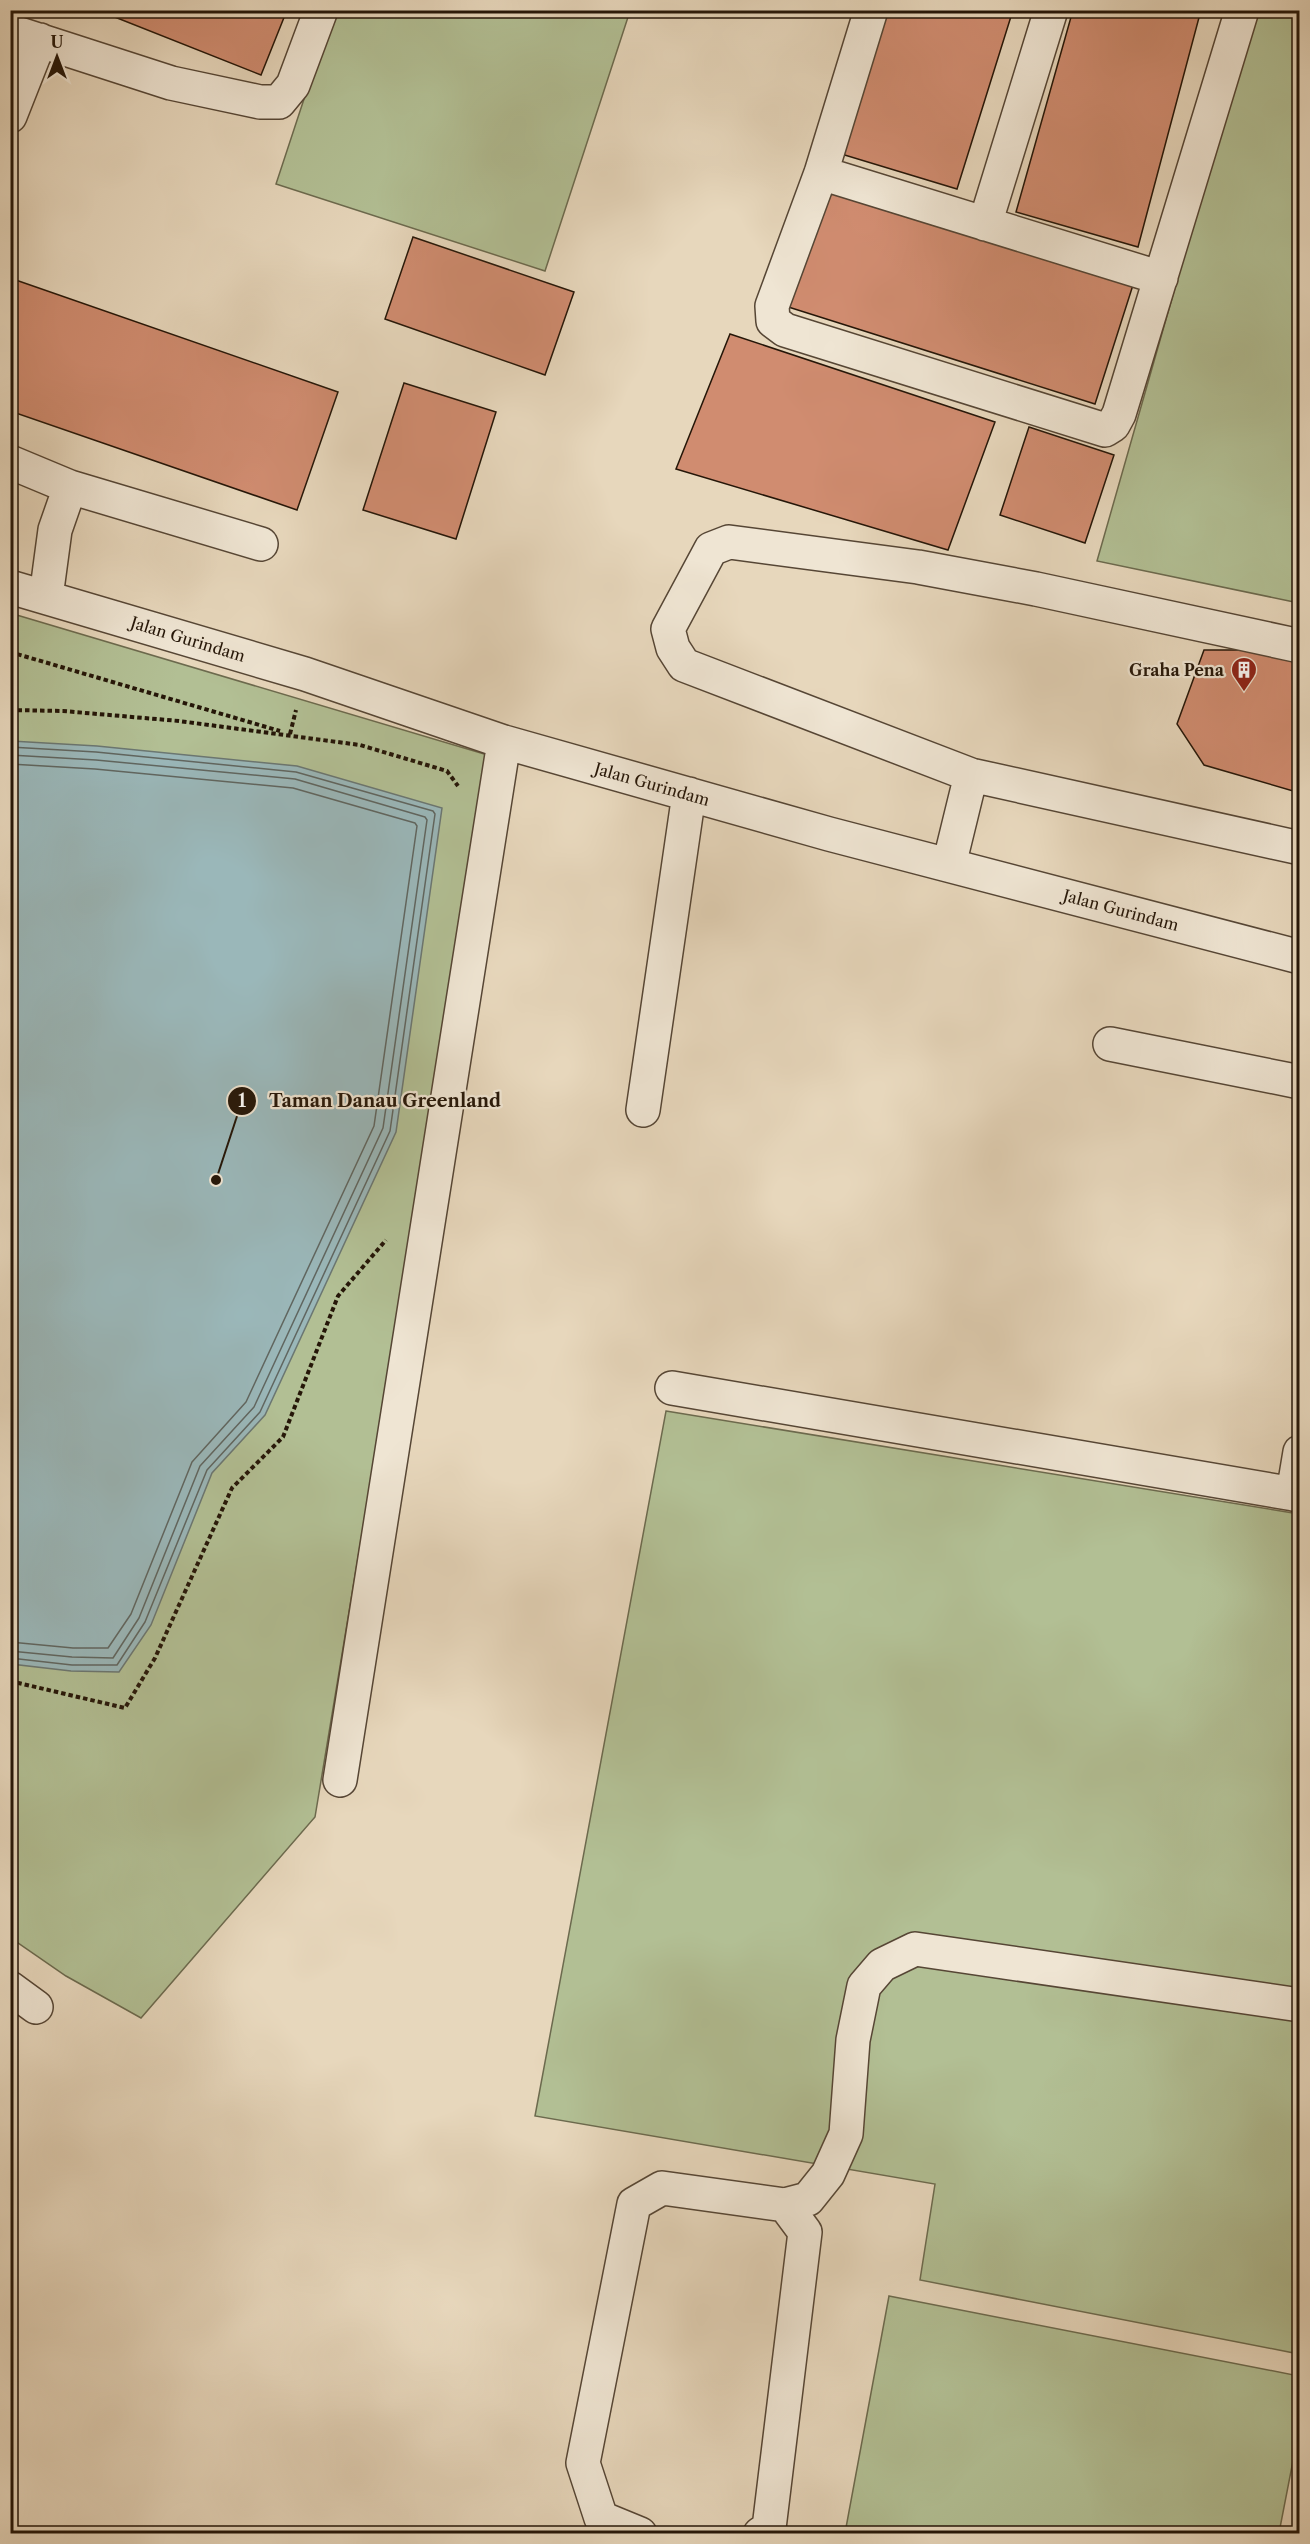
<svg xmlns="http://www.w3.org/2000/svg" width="1310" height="2544" font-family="'Libre Caslon Text',serif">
<rect width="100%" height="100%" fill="#e7d7bc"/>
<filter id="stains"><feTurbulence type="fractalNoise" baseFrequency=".00333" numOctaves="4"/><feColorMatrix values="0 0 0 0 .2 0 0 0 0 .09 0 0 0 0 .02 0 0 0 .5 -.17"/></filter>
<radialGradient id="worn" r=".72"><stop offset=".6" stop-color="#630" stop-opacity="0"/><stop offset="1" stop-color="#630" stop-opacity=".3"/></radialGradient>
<path fill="#b2bf94" stroke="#6c6a4e" stroke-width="1.5" d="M333,11H630L545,271L276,184Z
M1254,11H1299V603L1097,561Z
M10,613L491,756L315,1817L141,2018L66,1976L11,1938Z
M666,1411L1299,1514V2354L920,2280L935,2184L535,2116Z
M889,2296L1299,2376V2430L1279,2533H845Z"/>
<path fill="#9ab7b9" stroke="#6b7772" stroke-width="1.5" d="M11,741L97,746L297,766L442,808L396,1132L265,1415L212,1473L151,1625L119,1672L71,1671L11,1664Z"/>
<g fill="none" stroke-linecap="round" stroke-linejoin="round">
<path stroke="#606660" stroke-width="1.5" d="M10,747L96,752L296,772L433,811L435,814L390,1131L260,1412L207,1470L145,1622L117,1665H72L10,1658
M10,755L96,760L295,779L425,817L427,820L383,1128L254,1407L200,1466L139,1618L113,1658L72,1657L10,1651
M10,764L95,769L293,788L415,823L417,826L374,1126L246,1402L192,1462L131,1614L108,1648H73L10,1642"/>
</g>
<path fill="#d08c70" stroke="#251608" stroke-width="1.5" d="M97,10H287L261,75Z
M883,10H1013L957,189L838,153Z
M1073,10H1201L1138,247L1016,212Z
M820,187L1133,285L1095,404L782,305Z
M413,237L574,292L545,375L385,319Z
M10,278L338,392L297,510L10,411Z
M730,334L995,422L948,550L676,469Z
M404,383L496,412L456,539L363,510Z
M1029,427L1114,455L1085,543L1000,515Z
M1204,650H1252L1300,662V793L1204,765L1177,724Z"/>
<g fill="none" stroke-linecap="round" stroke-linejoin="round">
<defs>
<path id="minor" d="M871,10L821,173L772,306L773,321L785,330L1105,430L1113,425L1119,414L1242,10
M10,31L171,83L260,102H279L293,85L321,10
M10,116L40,40
M821,173L1161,278
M985,224L1051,10
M10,462L70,487L261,544
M10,587L305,674L504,742L829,834L1300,957
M46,597L55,530L70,487
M1300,646L1036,589L918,567L729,542L711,549L668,629L673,648L684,665L971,775L1300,848
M949,865L971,775
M1110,1044L1300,1082
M643,1110L689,794
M672,1388L1300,1495
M1293,1494L1300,1452
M340,1780L504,742
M10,1988L36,2007
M785,2205L808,2199L828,2174L846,2134L853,2040L864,1986L882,1965L915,1949L1300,2005
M640,2534L601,2518L583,2463L634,2204L662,2188L785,2205L805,2232L769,2528L760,2534"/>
</defs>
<use href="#minor" stroke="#564635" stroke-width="36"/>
<path stroke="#251608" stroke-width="4" stroke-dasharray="4.5 3" stroke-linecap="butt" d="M10,652L280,731
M10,710L63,711L179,721L360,745L447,771L458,786
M290,734L296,710
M10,1681L125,1708L155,1658L232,1488L283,1437L338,1296L386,1240"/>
<use href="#minor" stroke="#efe5d3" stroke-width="33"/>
</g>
<defs>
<symbol id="building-pin" viewBox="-11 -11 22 30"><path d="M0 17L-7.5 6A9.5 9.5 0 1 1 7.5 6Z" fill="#8f2418" stroke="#efe5d3"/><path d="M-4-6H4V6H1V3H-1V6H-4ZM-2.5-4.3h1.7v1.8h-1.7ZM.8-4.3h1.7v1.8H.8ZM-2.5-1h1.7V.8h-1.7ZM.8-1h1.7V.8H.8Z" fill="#fff"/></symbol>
</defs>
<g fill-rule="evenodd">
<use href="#building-pin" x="1229" y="655" width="30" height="40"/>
</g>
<g text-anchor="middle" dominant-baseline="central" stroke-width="4.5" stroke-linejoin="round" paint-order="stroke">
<g font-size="16" fill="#251608" stroke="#efe5d3">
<text transform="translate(188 639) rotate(17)">Jalan Gurindam</text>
<text transform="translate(652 784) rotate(16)">Jalan Gurindam</text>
<text transform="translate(1121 910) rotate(15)">Jalan Gurindam</text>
</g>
<g font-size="16" font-weight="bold" fill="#251608" stroke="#efe5d3" text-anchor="end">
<text x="1224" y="670">Graha Pena</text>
</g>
</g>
<path fill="none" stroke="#251608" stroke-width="2" d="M216 1180L242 1101"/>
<g fill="#251608" stroke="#efe5d3" stroke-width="2">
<circle cx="216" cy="1180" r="6"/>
<circle cx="242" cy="1101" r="15"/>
</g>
<g font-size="18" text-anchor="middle" font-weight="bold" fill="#fff">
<text x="242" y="1107">1</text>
</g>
<g font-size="18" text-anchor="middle" font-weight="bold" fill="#251608" stroke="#efe5d3" stroke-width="4.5" stroke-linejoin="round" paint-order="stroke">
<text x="385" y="1107">Taman Danau Greenland</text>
</g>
<rect width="1310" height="2544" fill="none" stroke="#e7d7bc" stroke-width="36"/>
<rect x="12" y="12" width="1286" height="2520" fill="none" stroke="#251608" stroke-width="3"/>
<rect x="18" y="18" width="1274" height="2508" fill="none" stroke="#251608" stroke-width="1.5"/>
<g transform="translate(57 57)" stroke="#efe5d3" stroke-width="4.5" paint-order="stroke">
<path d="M0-4.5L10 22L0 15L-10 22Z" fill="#251608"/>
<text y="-9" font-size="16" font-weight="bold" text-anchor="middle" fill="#251608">U</text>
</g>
<rect width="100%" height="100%" filter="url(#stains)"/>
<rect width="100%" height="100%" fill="url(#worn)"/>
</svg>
